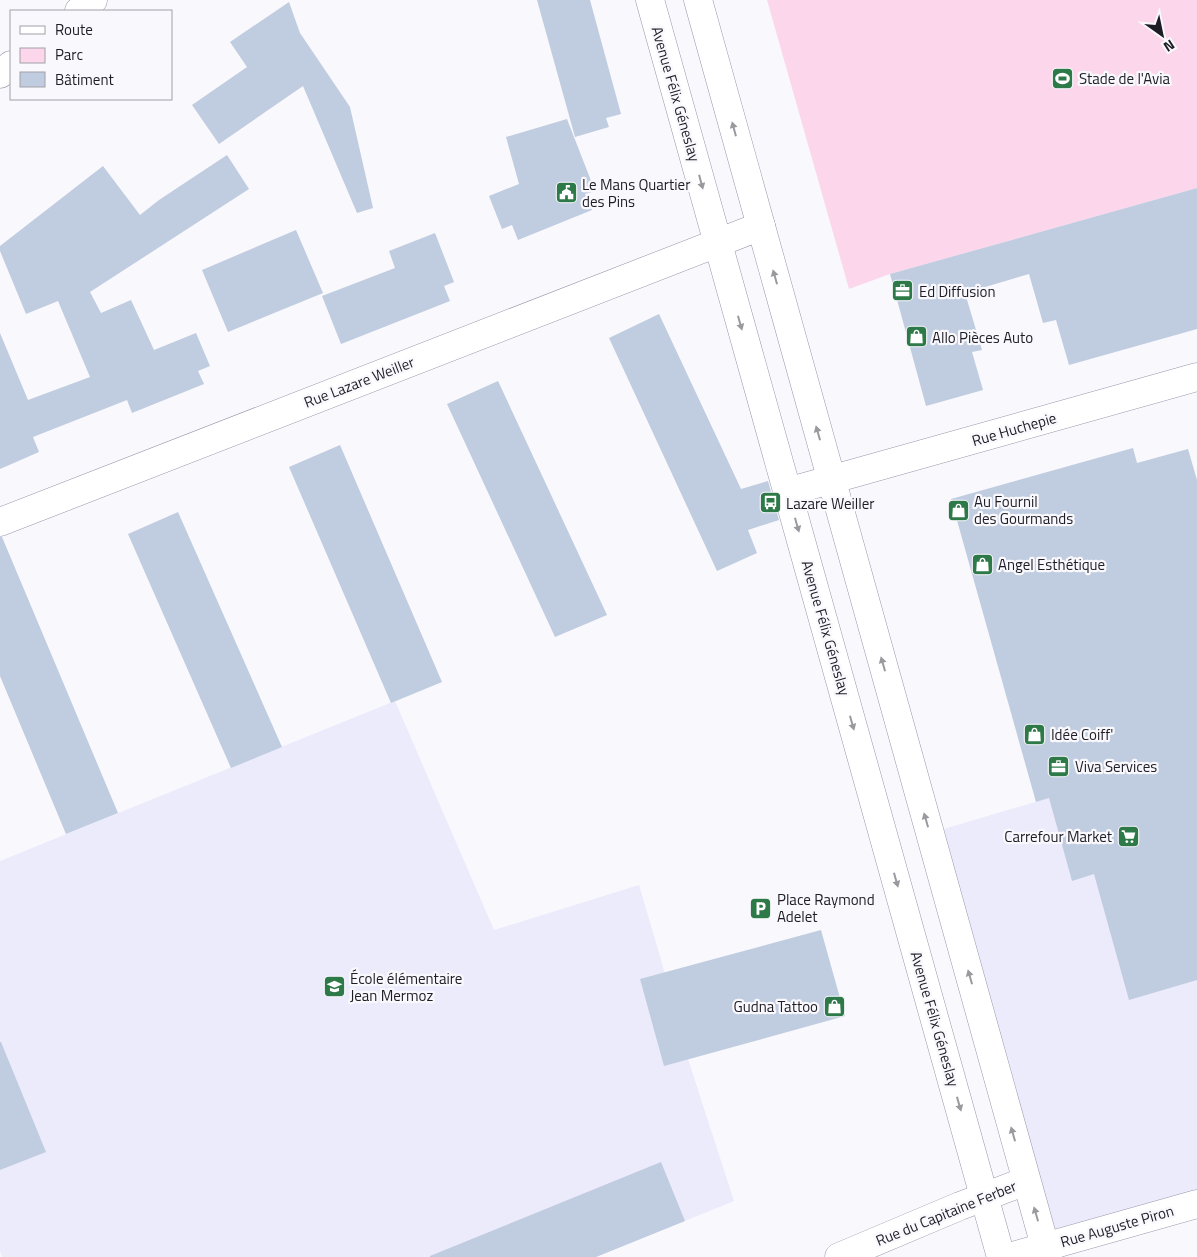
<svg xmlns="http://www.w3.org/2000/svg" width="1197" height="1257" font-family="'Titillium Web',sans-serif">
<rect width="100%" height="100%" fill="#f8f8fd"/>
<path fill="#ecebfc" d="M395,701L494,930L639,885L662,963L688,1059L734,1201L596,1257H2L0,1251V861Z
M1197,757V1204L1045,1247L930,833L1049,798Z"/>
<path fill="#fcd7ec" d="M767,0H1197V188L890,274L849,289Z"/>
<path fill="#c0ccdf" d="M537,0H590L621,114L606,118L609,127L575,137Z
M289,2L300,33L350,107L373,208L357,213L303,86L219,144L192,105L247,67L230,42Z
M567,119L595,191L585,194L592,210L518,240L512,225L502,229L489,196L519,184L506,137Z
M227,155L249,189L90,292L101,313L131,300L154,350L196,333L210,366L198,371L204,384L132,413L127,400L33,437L39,452L0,469V333L28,400L90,377L58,301L26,314L0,251V246L103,166L140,215L159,200Z
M1197,188V329L1069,365L1056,320L1043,323L1029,274L965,293L982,350L972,352L983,390L926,406L890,274Z
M296,230L323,293L228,332L202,270Z
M435,233L454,282L444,286L450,301L341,344L322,296L395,268L389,251Z
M659,314L741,489L768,481L779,520L748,530L757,553L717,571L609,338Z
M498,381L607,615L555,637L447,404Z
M340,445L442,682L391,703L289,467Z
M1133,448L1137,463L1188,449L1197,480V980L1129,1000L1094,874L1072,881L1049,798L1036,802L951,499Z
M178,512L282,747L231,768L128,534Z
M0,537H2L118,813L66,834L0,676Z
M821,930L845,1016L664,1066L640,979Z
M0,1042H1L46,1152L0,1170Z
M661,1162L685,1221L596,1257H430V1256Z"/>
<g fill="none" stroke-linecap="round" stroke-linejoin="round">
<defs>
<path id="minor" d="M79,11L93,0
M0,74L11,65
M787,492L1197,377
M0,522L761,226
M839,1257L960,1206L1026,1181
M1009,1257L1197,1204"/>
<path id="major" d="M650,0L1001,1257
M698,0L1048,1257"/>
</defs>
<use href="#minor" stroke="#9997ac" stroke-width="29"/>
<use href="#major" stroke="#9997ac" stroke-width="29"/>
<use href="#minor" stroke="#fff" stroke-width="28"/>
<use href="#major" stroke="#fff" stroke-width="28"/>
</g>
<defs><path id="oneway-solid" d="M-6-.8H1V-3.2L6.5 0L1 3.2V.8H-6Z" transform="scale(1.25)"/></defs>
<g fill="#9a999d">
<use href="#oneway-solid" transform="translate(734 129) rotate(-105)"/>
<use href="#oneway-solid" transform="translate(701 182) rotate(75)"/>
<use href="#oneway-solid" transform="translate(775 277) rotate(-106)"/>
<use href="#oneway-solid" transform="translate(740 323) rotate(74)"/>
<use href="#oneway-solid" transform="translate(818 433) rotate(-106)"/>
<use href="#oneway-solid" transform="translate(797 525) rotate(74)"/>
<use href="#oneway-solid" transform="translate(883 664) rotate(-106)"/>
<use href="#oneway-solid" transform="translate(852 723) rotate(74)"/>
<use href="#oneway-solid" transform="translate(926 820) rotate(-106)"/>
<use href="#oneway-solid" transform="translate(896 880) rotate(74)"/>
<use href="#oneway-solid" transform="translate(970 977) rotate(-106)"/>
<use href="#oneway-solid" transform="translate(959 1104) rotate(74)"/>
<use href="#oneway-solid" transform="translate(1013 1134) rotate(-106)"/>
<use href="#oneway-solid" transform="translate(1036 1214) rotate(-106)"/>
</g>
<defs>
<symbol id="stadium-square" viewBox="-11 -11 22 22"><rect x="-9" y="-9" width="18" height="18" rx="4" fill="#2d7947" stroke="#f8f8fd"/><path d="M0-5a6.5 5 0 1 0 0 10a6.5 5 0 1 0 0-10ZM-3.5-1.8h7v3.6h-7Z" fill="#fff"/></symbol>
<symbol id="civic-square" viewBox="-11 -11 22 22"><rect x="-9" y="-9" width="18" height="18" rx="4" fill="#2d7947" stroke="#f8f8fd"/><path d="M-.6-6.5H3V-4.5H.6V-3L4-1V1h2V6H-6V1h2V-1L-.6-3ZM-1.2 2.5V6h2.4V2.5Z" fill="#fff"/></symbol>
<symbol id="office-square" viewBox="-11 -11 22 22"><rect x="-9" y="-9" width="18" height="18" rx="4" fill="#2d7947" stroke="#f8f8fd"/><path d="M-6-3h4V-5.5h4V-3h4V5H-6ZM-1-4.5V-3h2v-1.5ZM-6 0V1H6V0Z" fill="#fff"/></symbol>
<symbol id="shop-square" viewBox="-11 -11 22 22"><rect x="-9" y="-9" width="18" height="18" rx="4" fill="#2d7947" stroke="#f8f8fd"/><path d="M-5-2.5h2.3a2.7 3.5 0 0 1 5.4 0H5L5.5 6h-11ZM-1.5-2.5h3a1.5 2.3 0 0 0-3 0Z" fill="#fff"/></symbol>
<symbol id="bus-square" viewBox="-11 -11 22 22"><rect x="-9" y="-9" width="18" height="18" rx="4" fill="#2d7947" stroke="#f8f8fd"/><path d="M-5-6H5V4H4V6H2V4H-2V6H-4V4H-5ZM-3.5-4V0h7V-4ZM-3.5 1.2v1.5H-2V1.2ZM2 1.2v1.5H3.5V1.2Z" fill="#fff"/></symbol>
<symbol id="supermarket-square" viewBox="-11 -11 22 22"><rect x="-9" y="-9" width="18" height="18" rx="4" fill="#2d7947" stroke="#f8f8fd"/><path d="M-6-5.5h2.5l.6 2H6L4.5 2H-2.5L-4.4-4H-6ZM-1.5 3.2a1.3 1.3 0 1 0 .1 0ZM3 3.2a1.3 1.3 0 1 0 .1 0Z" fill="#fff"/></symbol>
<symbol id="parking-square" viewBox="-11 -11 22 22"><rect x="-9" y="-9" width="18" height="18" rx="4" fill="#2d7947" stroke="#f8f8fd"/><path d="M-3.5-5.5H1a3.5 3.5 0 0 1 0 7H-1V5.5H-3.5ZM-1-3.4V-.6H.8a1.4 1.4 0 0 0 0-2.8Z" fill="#fff"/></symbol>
<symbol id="school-square" viewBox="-11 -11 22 22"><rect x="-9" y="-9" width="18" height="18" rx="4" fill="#2d7947" stroke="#f8f8fd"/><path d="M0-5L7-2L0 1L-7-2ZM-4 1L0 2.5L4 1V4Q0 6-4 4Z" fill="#fff"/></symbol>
</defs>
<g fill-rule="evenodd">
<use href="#stadium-square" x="1050" y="66" width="25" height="25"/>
<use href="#civic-square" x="554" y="180" width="25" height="25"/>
<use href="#office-square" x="890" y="278" width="25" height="25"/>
<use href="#shop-square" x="904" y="324" width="25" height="25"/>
<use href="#bus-square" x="758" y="490" width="25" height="25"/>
<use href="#shop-square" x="946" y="498" width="25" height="25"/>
<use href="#shop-square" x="970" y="552" width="25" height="25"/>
<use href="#shop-square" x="1022" y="722" width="25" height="25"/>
<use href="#office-square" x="1046" y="754" width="25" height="25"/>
<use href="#supermarket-square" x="1116" y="824" width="25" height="25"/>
<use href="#parking-square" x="748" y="896" width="25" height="25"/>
<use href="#school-square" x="322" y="974" width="25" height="25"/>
<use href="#shop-square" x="822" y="994" width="25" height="25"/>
</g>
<g text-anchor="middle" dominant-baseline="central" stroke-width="4.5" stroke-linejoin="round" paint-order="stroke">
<g font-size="15" fill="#1e1d25" stroke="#f8f8fd" text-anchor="start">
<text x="1079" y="78">Stade de l'Avia</text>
<text x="582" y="184">Le Mans Quartier<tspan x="582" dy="17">des Pins</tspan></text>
<text x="919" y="291">Ed Diffusion</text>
<text x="932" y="337">Allo Pièces Auto</text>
<text x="974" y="501">Au Fournil<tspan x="974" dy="17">des Gourmands</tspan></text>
<text x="786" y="503">Lazare Weiller</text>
<text x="998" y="564">Angel Esthétique</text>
<text x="1051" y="734">Idée Coiff'</text>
<text x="1075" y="766">Viva Services</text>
<text x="1112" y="836" text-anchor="end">Carrefour Market</text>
<text x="777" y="899">Place Raymond<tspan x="777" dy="17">Adelet</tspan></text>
<text x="350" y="978">École élémentaire<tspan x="350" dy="17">Jean Mermoz</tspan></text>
<text x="818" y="1006" text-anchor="end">Gudna Tattoo</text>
</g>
<g font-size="15" fill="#1e1d25" stroke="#f8f8fd">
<text transform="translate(676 94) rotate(74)">Avenue Félix Géneslay</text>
<text transform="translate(359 382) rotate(-21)">Rue Lazare Weiller</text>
<text transform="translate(1014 429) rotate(-16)">Rue Huchepie</text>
<text transform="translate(826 628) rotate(74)">Avenue Félix Géneslay</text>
<text transform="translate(935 1019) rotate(74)">Avenue Félix Géneslay</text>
<text transform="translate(946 1213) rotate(-22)">Rue du Capitaine Ferber</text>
<text transform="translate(1117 1226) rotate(-16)">Rue Auguste Piron</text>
</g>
</g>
<rect x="10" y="10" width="162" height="90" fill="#f8f8fd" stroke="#a1a0a7"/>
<rect x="20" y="26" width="25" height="8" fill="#ffffff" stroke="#a1a0a7"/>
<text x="55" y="35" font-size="15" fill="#1e1d25">Route</text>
<rect x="20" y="48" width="25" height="15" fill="#fcd7ec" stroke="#a1a0a7"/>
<text x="55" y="60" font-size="15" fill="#1e1d25">Parc</text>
<rect x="20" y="72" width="25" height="15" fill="#c0ccdf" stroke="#a1a0a7"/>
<text x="55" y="85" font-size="15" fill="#1e1d25">Bâtiment</text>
<g transform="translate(1162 35) rotate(147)" stroke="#f8f8fd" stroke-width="4" paint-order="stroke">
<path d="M0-4L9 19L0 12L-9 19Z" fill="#1e1d25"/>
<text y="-8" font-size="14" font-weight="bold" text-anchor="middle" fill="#1e1d25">N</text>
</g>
</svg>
